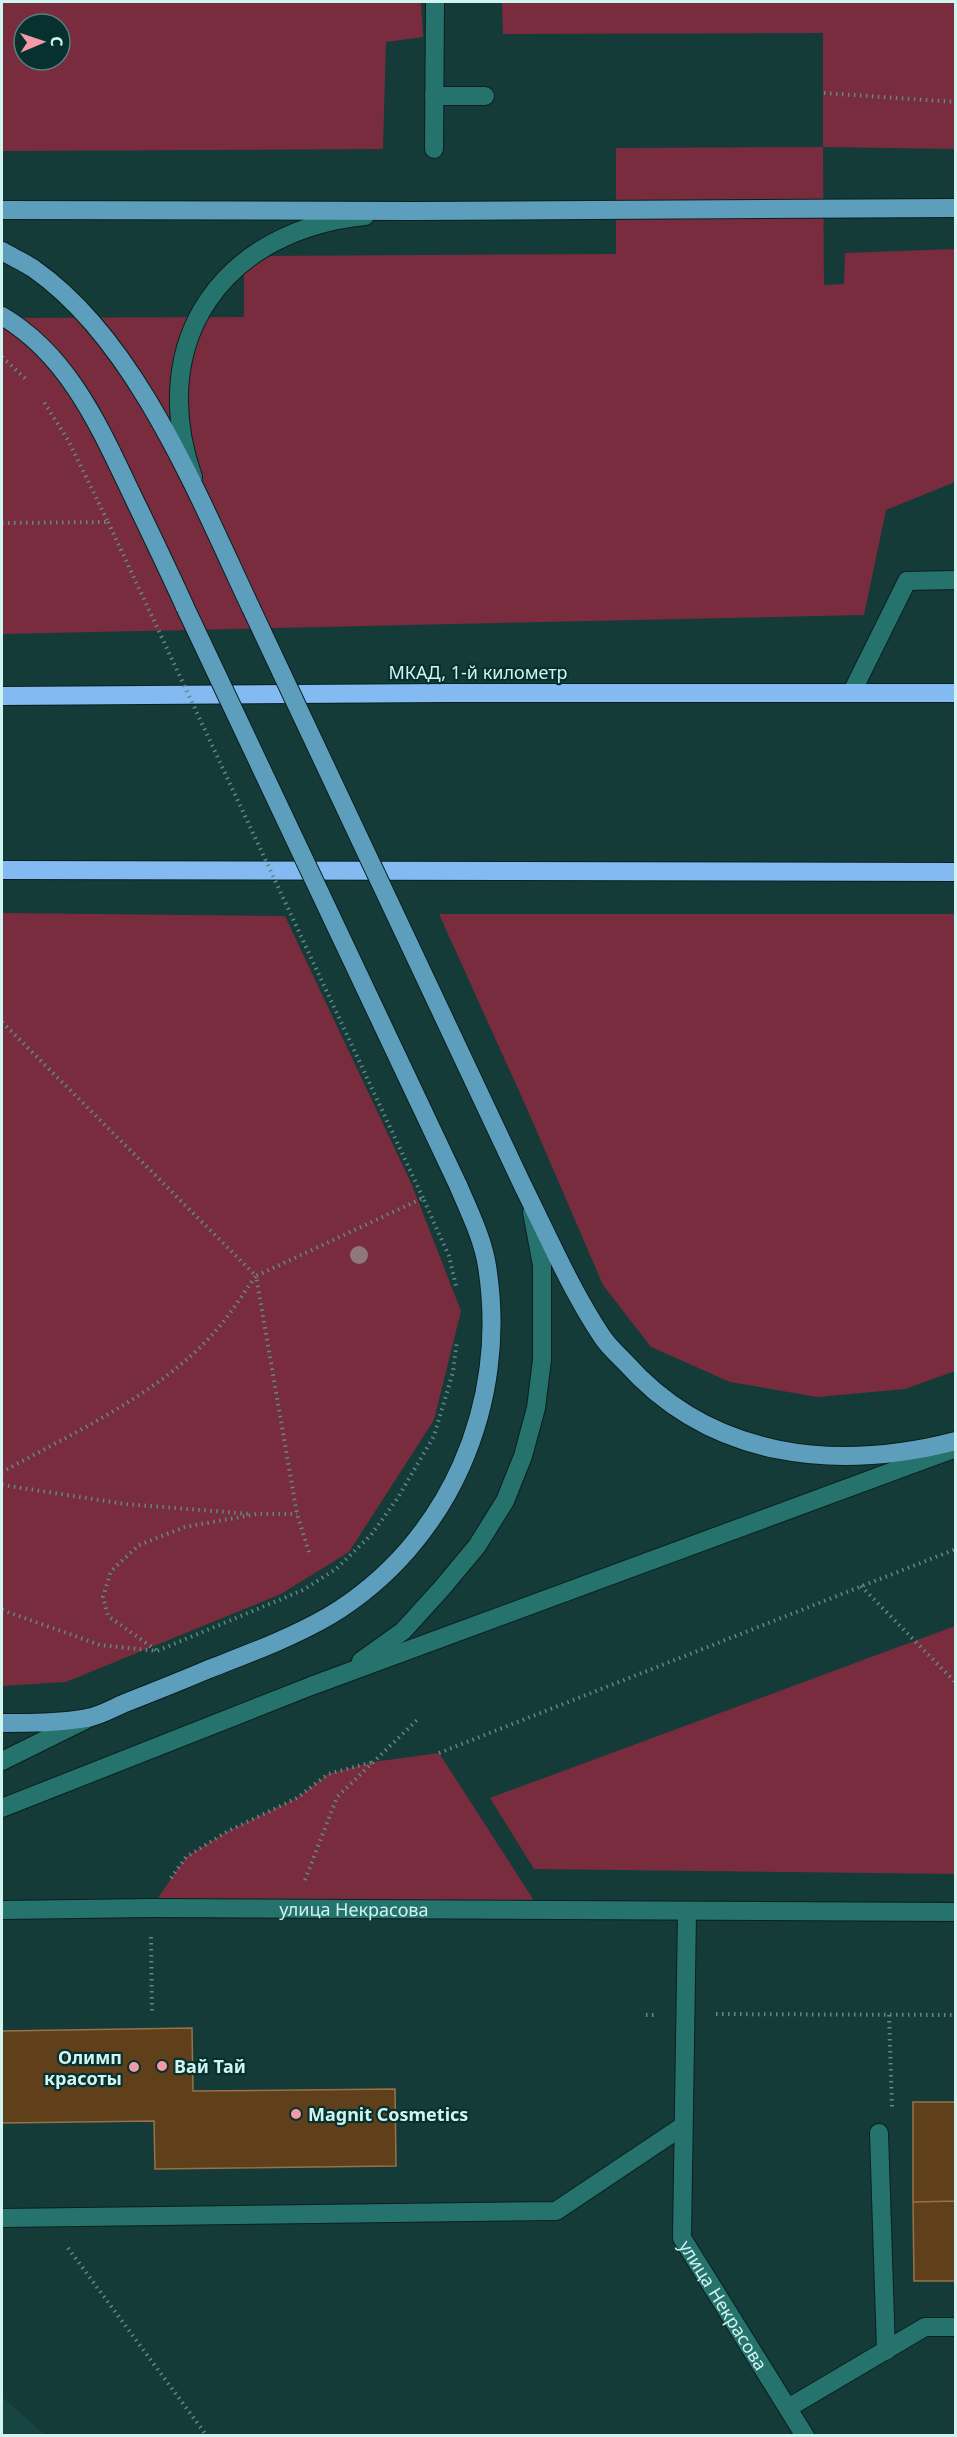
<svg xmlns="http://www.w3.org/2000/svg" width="957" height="2437" font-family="'Noto Sans',sans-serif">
<rect width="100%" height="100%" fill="#143b38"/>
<path fill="#174642" d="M2,2397L45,2435H2Z"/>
<path fill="#782c3e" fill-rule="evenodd" d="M2,2H421L423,37L386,42L383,149L2,151ZM24,24H60V60H24Z
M502,2H955V149L823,147L824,285L844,284L845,253L955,249V482L886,510L864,615L2,634V318L244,317V256L616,254V148L823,147V33L503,34Z
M2,913L285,916L412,1185L461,1311L434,1420L349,1552L281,1594L66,1682L2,1686Z
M439,914H955V1371L905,1389L817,1397L730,1382L651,1347L603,1285L528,1111Z
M955,1626V1874L534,1869L490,1798Z
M439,1753L540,1910L151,1908L186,1857L228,1831L297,1798L328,1774L373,1762Z"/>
<path fill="#5f401a" stroke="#977248" stroke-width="1.5" d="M192,2028L193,2091L395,2089L396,2166L155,2169L154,2121L2,2123V2031Z
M913,2102H956V2201L913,2202Z
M956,2201V2281H914L913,2202Z"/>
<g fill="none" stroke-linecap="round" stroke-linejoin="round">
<defs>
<g id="minor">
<path d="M434,96H485"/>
<path d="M434,149L435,2"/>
<path d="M193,477C145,340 224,230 365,216"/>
<path d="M852,692L907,581L956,580"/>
<path d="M361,1661L403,1631L442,1588L477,1546L505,1501L523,1456L536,1408L542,1360V1265L532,1212"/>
<path d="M2,1761L85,1720"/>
<path d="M2,1808L311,1686L956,1448"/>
<path id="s1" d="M2,1910L151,1908L956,1912"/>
<path id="s2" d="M687,1912L682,2238L805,2436"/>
<path d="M879,2133L886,2351"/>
<path d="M2,2218L556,2211L683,2126"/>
<path d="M788,2408L925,2327H956"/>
</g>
<path id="major" d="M2,210L413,211L956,208
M2,251C12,257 24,262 34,269C137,341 198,496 251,608
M2,316C65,353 96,419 126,482C146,524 166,565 185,607
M523,1186C548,1236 570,1288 601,1335C607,1345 617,1354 625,1362C711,1459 836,1472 956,1441
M2,1723C30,1723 60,1723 87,1718C100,1716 113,1708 125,1703C153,1692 181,1681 209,1669C250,1653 291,1638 329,1616C450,1543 509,1403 487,1266C483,1239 469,1211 458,1185"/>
<path id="highway" d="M2,696L444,693H956
M2,870L956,872"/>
</defs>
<use href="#minor" stroke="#09201e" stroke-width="20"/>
<use href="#major" stroke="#09201e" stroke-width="20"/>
<use href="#highway" stroke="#09201e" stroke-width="20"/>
<path stroke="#628885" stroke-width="4" stroke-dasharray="1.5 4.5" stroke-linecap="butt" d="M824,93L956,102
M2,357L27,380
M2,523L108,522L68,440L44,402
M2,1022L256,1276C242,1295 229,1317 212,1335C157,1395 73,1433 2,1472
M2,1485L125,1504L251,1514
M309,1552L297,1514L256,1276L423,1198L449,1256L456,1286
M861,1586L956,1683
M2,1610L100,1645L157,1651L303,1590L336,1569L371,1535L397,1499L434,1436L453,1372L457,1341
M156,1650L108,1616L103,1597L111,1571L139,1545L185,1527L257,1514H297
M439,1753L956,1549
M171,1878L186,1857L228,1831L297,1798L328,1774L373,1762
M305,1880L337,1797L417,1720
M151,1937L152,2014
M716,2014L956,2015
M646,2015H655
M889,2015L892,2107
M68,2248L207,2436"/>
<use href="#minor" stroke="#26736e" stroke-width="18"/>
<use href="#major" stroke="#5d9ebd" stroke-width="18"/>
<use href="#highway" stroke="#82baf1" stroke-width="18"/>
<defs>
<path id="major-bridge" d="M185,607L458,1185
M251,608L523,1186"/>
</defs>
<use href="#major-bridge" stroke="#09201e" stroke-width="20" stroke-linecap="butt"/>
<path stroke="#628885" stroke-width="4" stroke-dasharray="1.5 4.5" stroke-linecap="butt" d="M108,522L423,1198"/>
<use href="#major-bridge" stroke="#5d9ebd" stroke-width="18"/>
</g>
<circle fill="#8e787d" cx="359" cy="1255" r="9"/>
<g fill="#f39aa9" stroke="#07312e" stroke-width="2">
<circle cx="162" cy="2066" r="6"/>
<circle cx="134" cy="2067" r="6"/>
<circle cx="296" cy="2114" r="6"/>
</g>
<g text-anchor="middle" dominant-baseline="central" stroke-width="4.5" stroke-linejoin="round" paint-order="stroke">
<g font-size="18" fill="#d0f4f0" stroke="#07312e">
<text x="478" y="672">МКАД, 1-й километр</text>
<text stroke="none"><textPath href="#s1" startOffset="352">улица Некрасова</textPath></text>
<text stroke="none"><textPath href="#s2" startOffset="405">улица Некрасова</textPath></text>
</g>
<g font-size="18" font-weight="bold" fill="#d0f4f0" stroke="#07312e" text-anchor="start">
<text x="122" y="2057" text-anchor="end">Олимп<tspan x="122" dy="21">красоты</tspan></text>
<text x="174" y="2066">Вай Тай</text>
<text x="308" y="2114">Magnit Cosmetics</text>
</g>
</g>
<rect width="957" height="2437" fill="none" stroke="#d0f4f0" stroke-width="6"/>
<g transform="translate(42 42) rotate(88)"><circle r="28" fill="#07312e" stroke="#577f7c" stroke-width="1.5"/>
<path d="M0-4.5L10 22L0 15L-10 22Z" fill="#f39aa9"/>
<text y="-9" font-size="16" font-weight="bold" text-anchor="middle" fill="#d0f4f0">С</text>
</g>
</svg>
